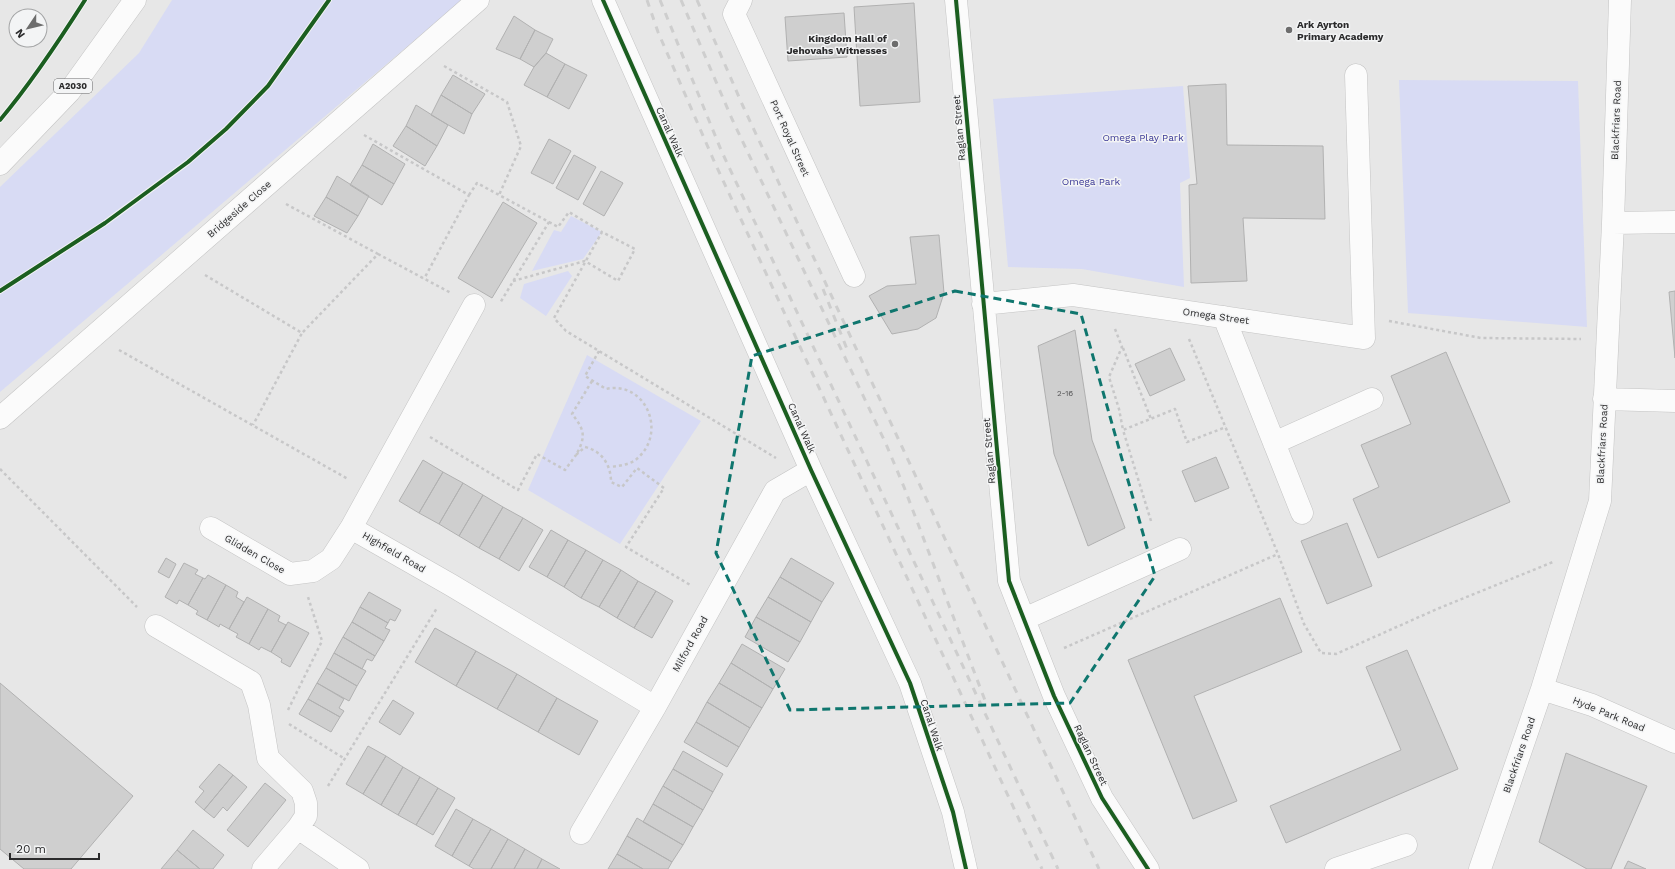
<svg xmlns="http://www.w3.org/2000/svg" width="1675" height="869" font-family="'Work Sans',sans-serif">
<rect width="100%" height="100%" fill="#e7e7e7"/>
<path fill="#d8dbf4" d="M172,0H462L0,392V187L139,53Z
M1399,80L1578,81L1587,327L1408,313Z
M1183,86L1190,178L1180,183L1184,287L1082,269L1008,267L993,99Z
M571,216L602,232L583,259L532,271L554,230L561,232Z
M568,271L572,276L546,316L520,298L524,284Z
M587,355L701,421L620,544L528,490Z"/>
<path fill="#cfcfcf" stroke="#b1b1b1" d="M914,3L920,102L860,106L854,7Z
M844,13L847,57L788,61L785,17Z
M514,16L535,30L520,59L496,49Z
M535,30L553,39L546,53L534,67L520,59Z
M546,53L565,64L547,97L524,85L534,67Z
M565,64L587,75L569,109L547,97Z
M453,75L485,94L472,114L441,95Z
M1226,84L1227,145L1323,146L1325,219L1243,218L1247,281L1191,283L1189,185L1197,184L1188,86Z
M441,95L472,114L464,134L431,115Z
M416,105L448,125L437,146L406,126Z
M406,126L437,146L425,166L393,146Z
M549,139L571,151L553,184L531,173Z
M373,144L405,164L394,184L362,165Z
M574,155L596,167L578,200L556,188Z
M362,165L394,184L382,205L350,185Z
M601,171L623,183L604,216L583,204Z
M337,176L369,196L358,216L326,197Z
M326,197L358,216L347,233L314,216Z
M503,202L537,223L492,298L458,278Z
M939,235L944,293L936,318L918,329L892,334L869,296L887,286L916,284L910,237Z
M1675,291V358L1669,292Z
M1075,330L1092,440L1125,528L1088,546L1054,454L1038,346Z
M1170,348L1185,380L1150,396L1135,364Z
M1446,352L1510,502L1378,558L1353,499L1379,487L1361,445L1411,424L1391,376Z
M1216,457L1229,488L1195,502L1182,471Z
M423,460L443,472L419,513L399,501Z
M443,472L463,483L439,524L419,513Z
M463,483L483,495L459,536L439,524Z
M483,495L503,507L479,548L459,536Z
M503,507L523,518L499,559L479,548Z
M523,518L543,530L519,571L499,559Z
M1347,523L1372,586L1327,604L1301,541Z
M551,530L568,540L547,577L529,567Z
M568,540L586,550L564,587L547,577Z
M586,550L603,560L581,598L564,587Z
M166,558L176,564L169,578L158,572Z
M791,558L834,583L822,602L780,577Z
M603,560L621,570L599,607L581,598Z
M184,563L198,570L195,574L203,578L188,605L179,600L177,604L165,597Z
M621,570L638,581L617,618L599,607Z
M208,575L226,585L207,620L196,614L198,611L188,605L203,578L205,579Z
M780,577L822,602L811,622L768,597Z
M638,581L656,591L634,628L617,618Z
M226,585L238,592L236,597L244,602L229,629L220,624L219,627L207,620Z
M656,591L673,601L652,638L634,628Z
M369,592L401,610L395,621L390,619L388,623L360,607Z
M247,597L268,609L249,644L236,637L238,634L229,629Z
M768,597L811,622L800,642L756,617Z
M1280,598L1302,652L1194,696L1237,801L1193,819L1128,660Z
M360,607L388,623L385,628L390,630L384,641L352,622Z
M268,609L280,616L278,621L286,625L271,652L261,647L259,650L249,644Z
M756,617L800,642L788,662L745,637Z
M288,622L309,633L290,667L281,662L282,659L271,652Z
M352,622L384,641L375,656L343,637Z
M435,628L476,651L456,686L415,662Z
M343,637L375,656L372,661L367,659L362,669L334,653Z
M742,644L785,669L773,689L731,663Z
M1407,650L1458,769L1286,843L1270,806L1401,750L1366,667Z
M476,651L517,674L497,709L456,686Z
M334,653L366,671L357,686L326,668Z
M731,663L773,689L762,708L719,683Z
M326,668L357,686L349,701L317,683Z
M517,674L557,698L538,732L497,709Z
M0,683L133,796L71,869H24L0,849Z
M317,683L344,699L339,708L344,711L340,717L308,699Z
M719,683L762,708L750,728L707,702Z
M557,698L598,721L579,755L538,732Z
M308,699L340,717L331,732L299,714Z
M393,700L414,713L400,735L379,722Z
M707,702L750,728L739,747L696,722Z
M696,722L739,747L727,767L684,742Z
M368,746L386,756L363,794L346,784Z
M683,751L723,774L713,792L673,769Z
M1566,753L1647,786L1611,869H1587L1539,842Z
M386,756L403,767L381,805L363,794Z
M219,764L233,775L204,810L195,802L204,791L199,787Z
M403,767L420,777L398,815L381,805Z
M673,769L713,792L703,810L663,786Z
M233,775L247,787L227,811L223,807L214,818L204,810Z
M420,777L438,788L416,825L398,815Z
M265,783L286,800L248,847L227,830Z
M663,786L703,810L693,827L653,804Z
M438,788L455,798L433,835L416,825Z
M653,804L693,827L683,845L643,822Z
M456,809L473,819L452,856L435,846Z
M637,818L683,845L672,862L627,836Z
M473,819L491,829L469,866L452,856Z
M491,829L508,839L491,869H474L469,866Z
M193,830L224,855L213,869H200L177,850Z
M627,836L672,862L668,869H643L617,854Z
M508,839L525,849L514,869H491Z
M525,849L542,859L537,869H514Z
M177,850L200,869H161Z
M617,854L643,869H608Z
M542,859L560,869H537Z
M1628,861L1646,869H1624Z"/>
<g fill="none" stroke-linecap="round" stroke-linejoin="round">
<defs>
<path id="minor" d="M603,0L811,470L910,683L953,812L966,869
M741,0L734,14L854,276
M956,0L1009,581L1054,696L1102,798L1148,869
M1613,223L1675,222
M983,304L1073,295L1364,338L1356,75
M1224,317L1302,513
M1604,399L1675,401
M0,418L478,0
M1274,443L1372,399
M211,528L290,574L313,571L331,559L351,528L474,305
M351,528L451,585L655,707
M1024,619L1180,549
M156,626L251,682L259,705L268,758L302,791L306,803V816L298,828L263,869
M1542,689L1592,705L1675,742
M298,828L358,869
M581,833L655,707L775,491L811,470
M1336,869L1406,845
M1480,869L1542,689L1600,501L1613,223L1620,0"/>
<path id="major" d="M0,164L69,92L135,0"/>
</defs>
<use href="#minor" stroke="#c4c4c4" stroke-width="23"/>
<use href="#major" stroke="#c4c4c4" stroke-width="23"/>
<path stroke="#c7c7c8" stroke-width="2.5" stroke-dasharray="3 3" stroke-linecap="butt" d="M444,66L507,102L521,146L499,195
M364,135L469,195L424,279
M469,195L477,183L549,222L500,303
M286,204L378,254L302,333
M549,222L558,227L569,212L602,232
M378,254L451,293
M205,275L302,333L253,425
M513,281L585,261L618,281L635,249L602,232L554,318L566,331L776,458
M1389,321L1481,338L1581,339
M1115,329L1122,347L1109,377L1119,409L1123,430
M1189,339L1278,554L1304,624L1321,653L1336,654L1437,609L1553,562
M1123,348L1151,419
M119,350L348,479
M599,351L585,376L606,389C647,380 669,436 634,461C627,465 618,466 610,467
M592,381L572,414C585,430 586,437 576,455L585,447C602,451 611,465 611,482L622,487L637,468L664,488L626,547L692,586
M430,437L518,490L537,454L565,470L576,455
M0,469L137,607
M1151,521L1123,430L1175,409L1187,442L1226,427
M1064,648L1278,554
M288,710L322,641L308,597
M289,724L345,759
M328,786L437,608"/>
<use href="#minor" stroke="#fbfbfb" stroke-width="22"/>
<use href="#major" stroke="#fbfbfb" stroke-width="22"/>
<path stroke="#cecece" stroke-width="3" stroke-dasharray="7 7" stroke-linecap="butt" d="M647,0L658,32L714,161L1042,869
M660,0L721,150L1058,869
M681,0L732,119L886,444L904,487L986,703
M697,0L742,104L1099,869
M823,289L849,354"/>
<defs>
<path id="cycleway" d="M603,0L811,470L910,683L953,812L966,869
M956,0L1009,581L1054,696L1102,798L1148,869
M0,120C32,82 59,41 85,0
M0,291L105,223L188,162L226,129L268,86L329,0"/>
</defs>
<use href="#cycleway" stroke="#f3f4f5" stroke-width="6"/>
<use href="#cycleway" stroke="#1b5e20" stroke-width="4"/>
</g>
<path fill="none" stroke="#0f766e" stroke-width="3" stroke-dasharray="8 5" stroke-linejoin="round" d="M955,291L1081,314L1155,576L1070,703L790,710L716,553L752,356Z"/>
<g fill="#6d6d6d" stroke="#f3f4f5" stroke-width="1.5">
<circle cx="1289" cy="30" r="4"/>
<circle cx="895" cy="44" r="4"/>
</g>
<g text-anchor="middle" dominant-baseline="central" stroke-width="3" stroke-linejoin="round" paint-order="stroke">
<g font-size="8" fill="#555556">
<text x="1065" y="393">2-16</text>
</g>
<rect fill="#f3f4f5" stroke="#676768" stroke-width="1" x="54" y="79" width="38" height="14" rx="3"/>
<g font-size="9" font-weight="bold" fill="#2b2b2c">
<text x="73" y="86">A2030</text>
</g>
<g font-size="10" font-weight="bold" fill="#2b2b2c" stroke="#f3f4f5" text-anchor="start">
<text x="1297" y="24">Ark Ayrton<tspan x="1297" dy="12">Primary Academy</tspan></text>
<text x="887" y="38" text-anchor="end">Kingdom Hall of<tspan x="887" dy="12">Jehovahs Witnesses</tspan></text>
</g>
<g font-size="10" fill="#2b2b2c" stroke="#f3f4f5">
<text transform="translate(1616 120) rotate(-88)">Blackfriars Road</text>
<text transform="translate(959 128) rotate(-95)">Raglan Street</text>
<text transform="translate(670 132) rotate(66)">Canal Walk</text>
<text transform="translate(790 138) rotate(66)">Port Royal Street</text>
<text transform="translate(239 209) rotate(-41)">Bridgeside Close</text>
<text transform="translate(1216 316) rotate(8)">Omega Street</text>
<text transform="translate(802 428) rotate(66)">Canal Walk</text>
<text transform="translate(1602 444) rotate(-87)">Blackfriars Road</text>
<text transform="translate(989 451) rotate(-95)">Raglan Street</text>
<text transform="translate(394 552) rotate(30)">Highfield Road</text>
<text transform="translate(255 554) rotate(30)">Glidden Close</text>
<text transform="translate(690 644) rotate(-61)">Milford Road</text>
<text transform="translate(1609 714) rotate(22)">Hyde Park Road</text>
<text transform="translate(932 725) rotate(72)">Canal Walk</text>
<text transform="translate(1091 755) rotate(65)">Raglan Street</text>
<text transform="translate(1519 755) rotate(-71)">Blackfriars Road</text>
</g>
<g font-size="10" fill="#3a3896" stroke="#f3f4f5">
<text x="1143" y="137">Omega Play Park</text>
<text x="1091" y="181">Omega Park</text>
</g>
</g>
<g transform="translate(28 28) rotate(235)"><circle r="19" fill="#f3f4f5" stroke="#a3a4a5"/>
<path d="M0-3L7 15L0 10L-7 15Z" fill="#6d6d6d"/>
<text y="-6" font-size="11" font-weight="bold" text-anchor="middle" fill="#2b2b2c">N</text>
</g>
<path d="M10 853v6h89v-6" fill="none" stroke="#2b2b2c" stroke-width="2"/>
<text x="16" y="853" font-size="12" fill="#2b2b2c" stroke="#f3f4f5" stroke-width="3" paint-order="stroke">20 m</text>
</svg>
